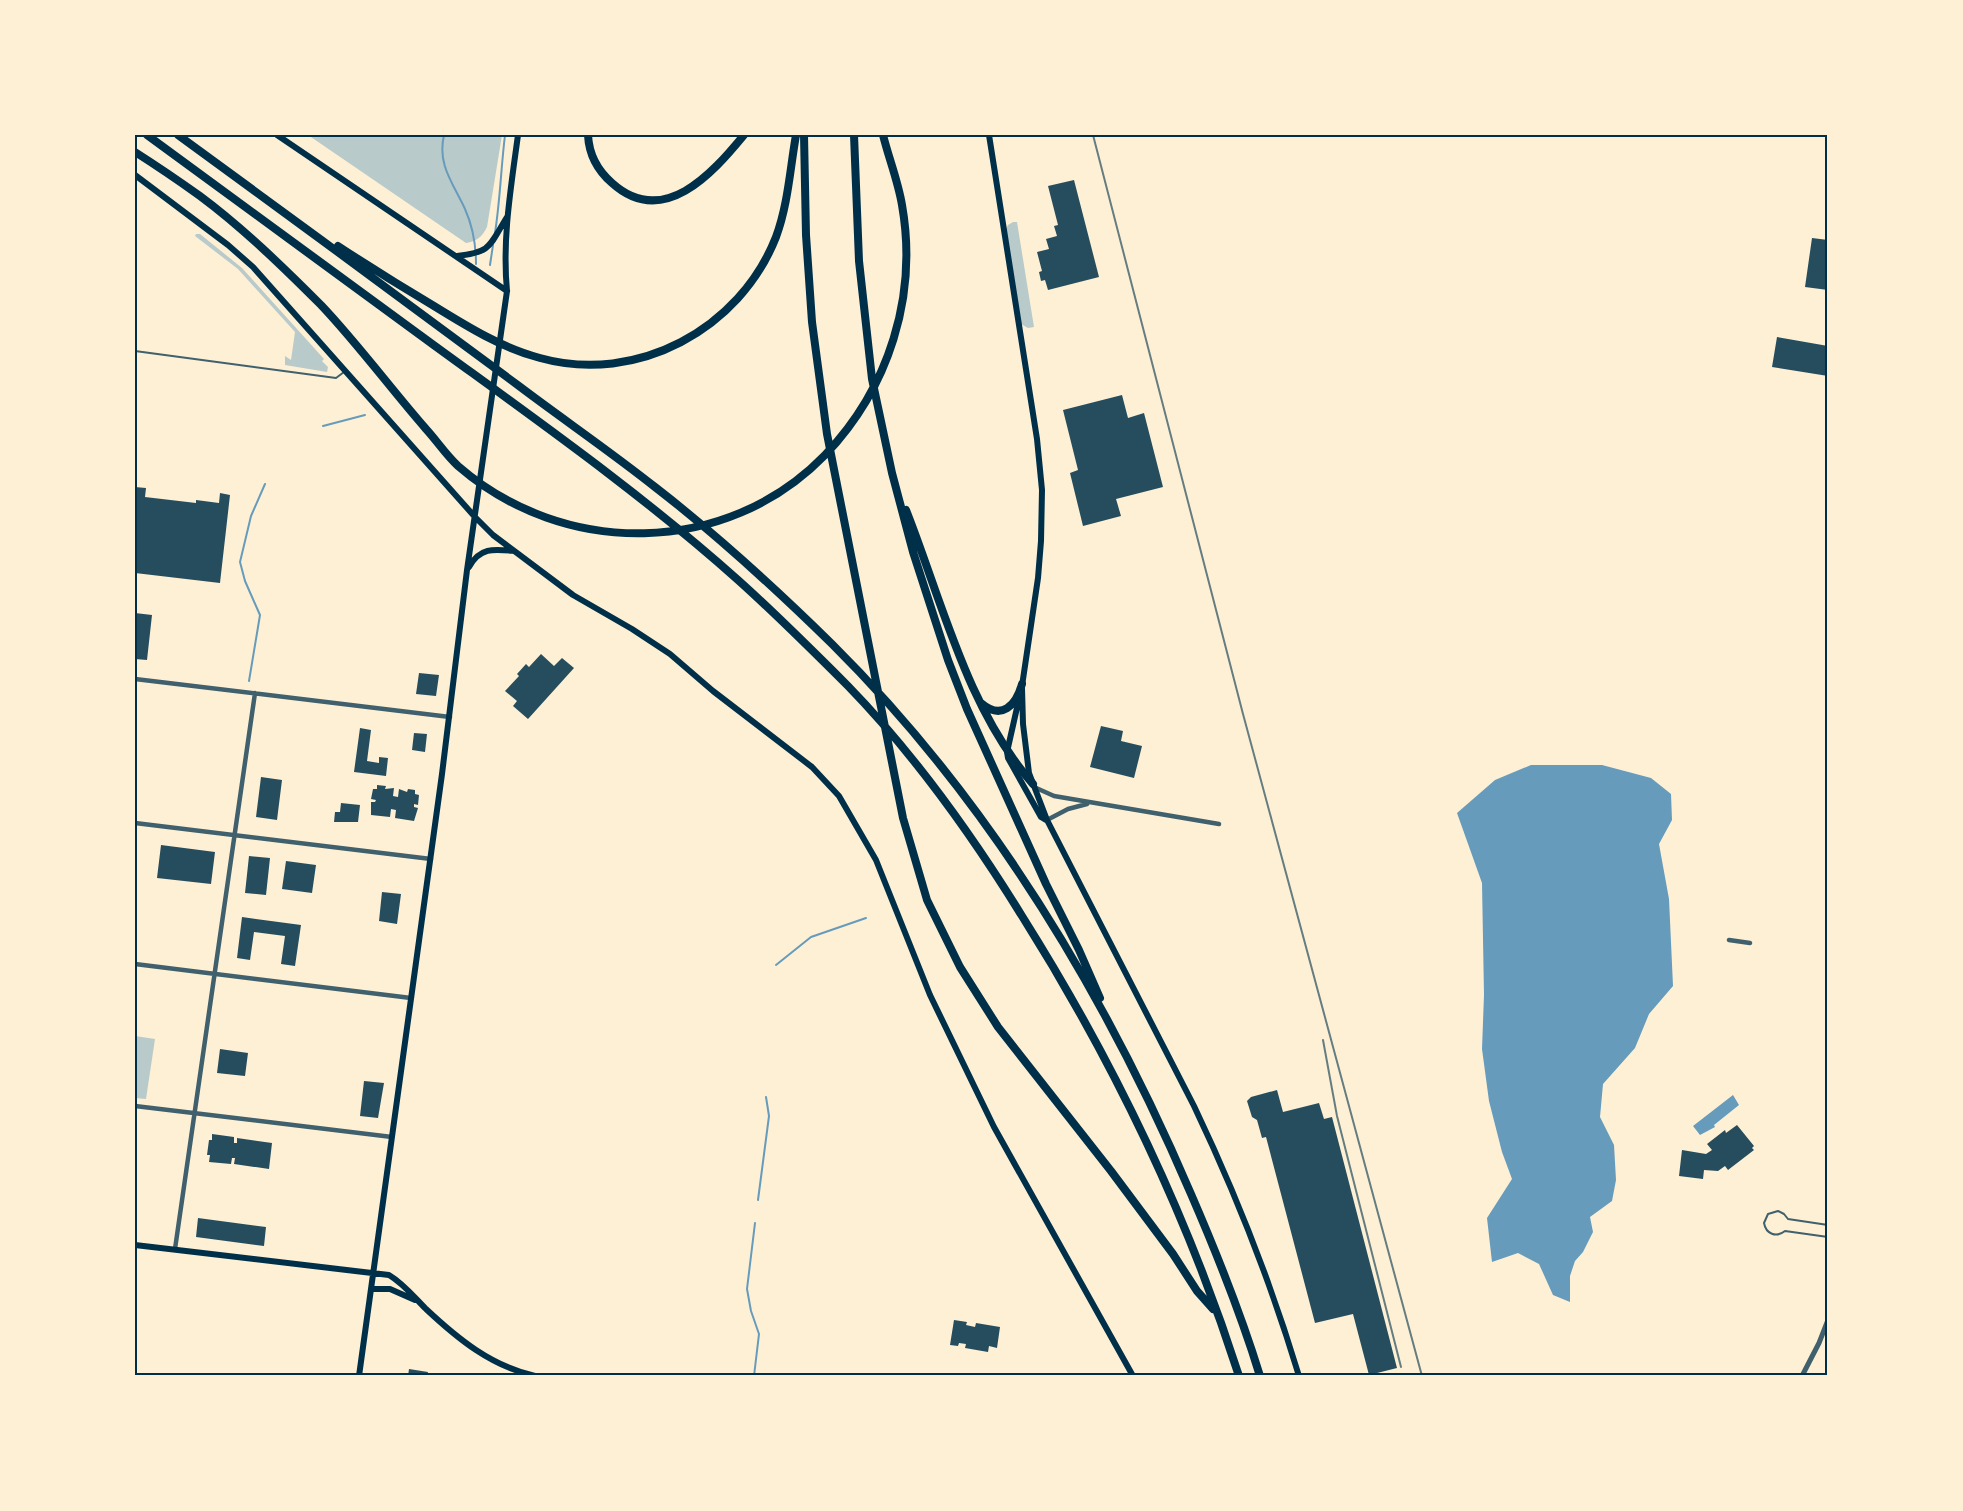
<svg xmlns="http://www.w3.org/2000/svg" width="1963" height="1511" font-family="Barlow,sans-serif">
<rect width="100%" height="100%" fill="#fdf0d5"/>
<path fill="#b9caca" d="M308,135H502L487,227C482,237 477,241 466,243Z
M1013,222H1017L1034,327L1028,328L1021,324L1006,229L1008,225Z
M196,234H200L242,268L324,359L322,361L328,367L327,372L285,365V356L291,360L295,332L238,269L195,236Z
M135,1036L155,1039L146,1099L135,1098Z"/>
<path fill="#669bbc" d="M1531,765H1602L1651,778L1671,794L1672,820L1659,844L1669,899L1673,986L1649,1014L1635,1048L1603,1084L1600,1117L1614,1145L1616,1180L1612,1201L1590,1217L1593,1232L1583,1252L1575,1261L1570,1276V1302L1553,1295L1539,1264L1518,1253L1492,1262L1487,1218L1512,1179L1502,1152L1489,1101L1482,1049L1484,995L1482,883L1457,813L1495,780Z
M1733,1095L1739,1105L1714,1125L1715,1127L1700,1135L1693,1126Z"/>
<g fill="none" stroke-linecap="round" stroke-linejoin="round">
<path stroke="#669bbc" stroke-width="2" d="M444,135C437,165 453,183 465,209C473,227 476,245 476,264
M495,233C500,201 501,168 505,135
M490,265L493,245
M323,426L365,415
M249,681L260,615L245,581L240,562L251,516L265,484
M776,965L811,937L866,918
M758,1200L769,1116L766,1097
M754,1376L759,1334L751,1311L747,1289L755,1223"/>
</g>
<path fill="#264d5e" d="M1074,180L1099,277L1048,290L1045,280L1041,281L1039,272L1042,271L1037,252L1049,249L1046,239L1057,236L1054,226L1058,225L1048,186Z
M1812,238L1828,240V290L1805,287Z
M1777,337L1828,346V376L1772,367Z
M1122,395L1128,418L1144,413L1163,487L1116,499L1121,516L1083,526L1070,473L1078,470L1063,410Z
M135,487L146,488L145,497L196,503V500L219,503L220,493L230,495L220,583L135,573Z
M135,613L152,615L147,660L135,659Z
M541,654L554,666L562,658L574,668L528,719L513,706L517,701L505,691L519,676L517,674L526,664L529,667Z
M419,673L439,675L436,696L416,694Z
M1101,726L1123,731L1121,741L1142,746L1134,778L1090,767Z
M360,728L371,730L367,761L379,763V757L388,758L386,776L354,772Z
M414,733L427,734L425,752L412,750Z
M261,777L282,780L277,820L256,817Z
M377,785L386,786L385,789L394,788L393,796L398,797L399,789L407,792L408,789L415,790V794L419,795L418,805L414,804V807L418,808L414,821L395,818L396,810L391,809L390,817L371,815V802H375L376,800L371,799L373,789H377Z
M341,803L360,805L358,822H334L335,812H340Z
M161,845L215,852L211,884L157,878Z
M249,856L270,858L266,895L245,893Z
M286,861L316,865L312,893L282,889Z
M382,892L401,894L397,924L379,921Z
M242,917L301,925L295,966L281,964L285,936L254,932L250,960L237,958Z
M220,1049L248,1053L245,1076L217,1073Z
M364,1081L384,1083L378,1118L360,1116Z
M1277,1090L1283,1112L1319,1103L1324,1119L1332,1117L1397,1368L1369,1375L1353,1314L1315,1323L1266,1137L1262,1138L1257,1120L1252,1117L1247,1101L1251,1097Z
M1737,1125L1754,1146L1752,1148L1754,1150L1728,1170L1725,1166L1718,1171L1704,1170L1703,1179L1679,1176L1682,1150L1706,1154L1712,1150L1707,1144L1725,1130L1726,1133Z
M212,1134L234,1137V1143H237V1138L272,1143L269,1169L234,1164L235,1158H232L231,1164L209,1162L210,1155H207L209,1140H212Z
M198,1218L266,1227L264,1246L196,1237Z
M954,1320L967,1322L966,1325L975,1327L976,1323L1000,1327L997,1348L989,1346L988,1352L965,1348L966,1344L959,1343L958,1346L950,1345Z
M409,1369L428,1372L427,1376H408Z"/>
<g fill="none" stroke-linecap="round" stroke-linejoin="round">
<path stroke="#3f606c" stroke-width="2" d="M135,351L336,378L344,372
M1828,1225L1788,1219L1784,1214L1778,1211L1768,1214L1764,1223C1766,1234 1776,1238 1785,1231L1828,1237"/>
<path stroke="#3f606c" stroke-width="4.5" d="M135,679L450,717
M1034,787L1054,796L1219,824
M1047,820L1068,809L1087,804
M135,823L431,859
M1729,940L1750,943
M135,964L411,998
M135,1106L392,1137
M175,1249L255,693"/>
<path stroke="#3f606c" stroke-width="5" d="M1802,1376L1819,1343L1828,1320"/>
<path stroke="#003049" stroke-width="6" d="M277,135L507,291
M989,135L1037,439L1042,490L1041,541L1038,578L1022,686
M135,175L228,245L253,267L475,517L493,535L573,595L632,629L670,654L713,691L812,767L839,796L876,860L930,995L994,1127L1133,1376
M457,256C492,252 489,246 507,217
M469,567C480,547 494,549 514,551
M1022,688L1023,724L1029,773L1047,820L1194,1106C1236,1194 1271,1283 1299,1376
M1019,699L1007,752L1008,758L1041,817L1046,820
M135,1245L389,1275C404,1284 414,1297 426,1309C458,1339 491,1366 535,1376
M371,1289H390L415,1300
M359,1376L442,774L467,570L507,291C502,239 511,187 518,135"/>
<path stroke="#003049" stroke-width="8" d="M147,135C243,206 339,276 435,346C538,421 643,495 738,580C776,614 812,650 848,686C915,755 972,835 1022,916C1114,1062 1186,1211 1239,1376
M178,135C292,218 406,302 519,386C564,420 611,452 655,487C717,535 776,589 832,644C988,799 1105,993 1191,1194C1217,1254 1241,1314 1260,1376
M588,135C589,155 597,170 612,183C663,229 712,174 744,135
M804,135L806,235L812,322L827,434L903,818L927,900L960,967L998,1027L1111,1171L1173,1254L1197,1291L1213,1309
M854,135L859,261L872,379L892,473L913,552L948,660L967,709L1046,884L1079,950L1100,998
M135,152C157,166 179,181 200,196C243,228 283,267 321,305C358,344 391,389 426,429C437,441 446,455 458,466C564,558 726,557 825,455C889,388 918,296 902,205C898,181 889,159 883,135
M338,246C370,267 402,287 434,306C468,327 502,348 540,358C637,385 740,329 776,237C788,205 790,169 796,135
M906,510C942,601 967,709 1033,784
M981,703C1002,721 1016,705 1022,684"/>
<path stroke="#657d81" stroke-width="2" d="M1093,135L1243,714L1422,1376
M1323,1040L1337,1116L1401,1367"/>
</g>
<rect width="1963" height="1511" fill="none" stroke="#fdf0d5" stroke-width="273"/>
<rect x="136" y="136" width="1690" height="1238" fill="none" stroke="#003049" stroke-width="2"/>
</svg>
